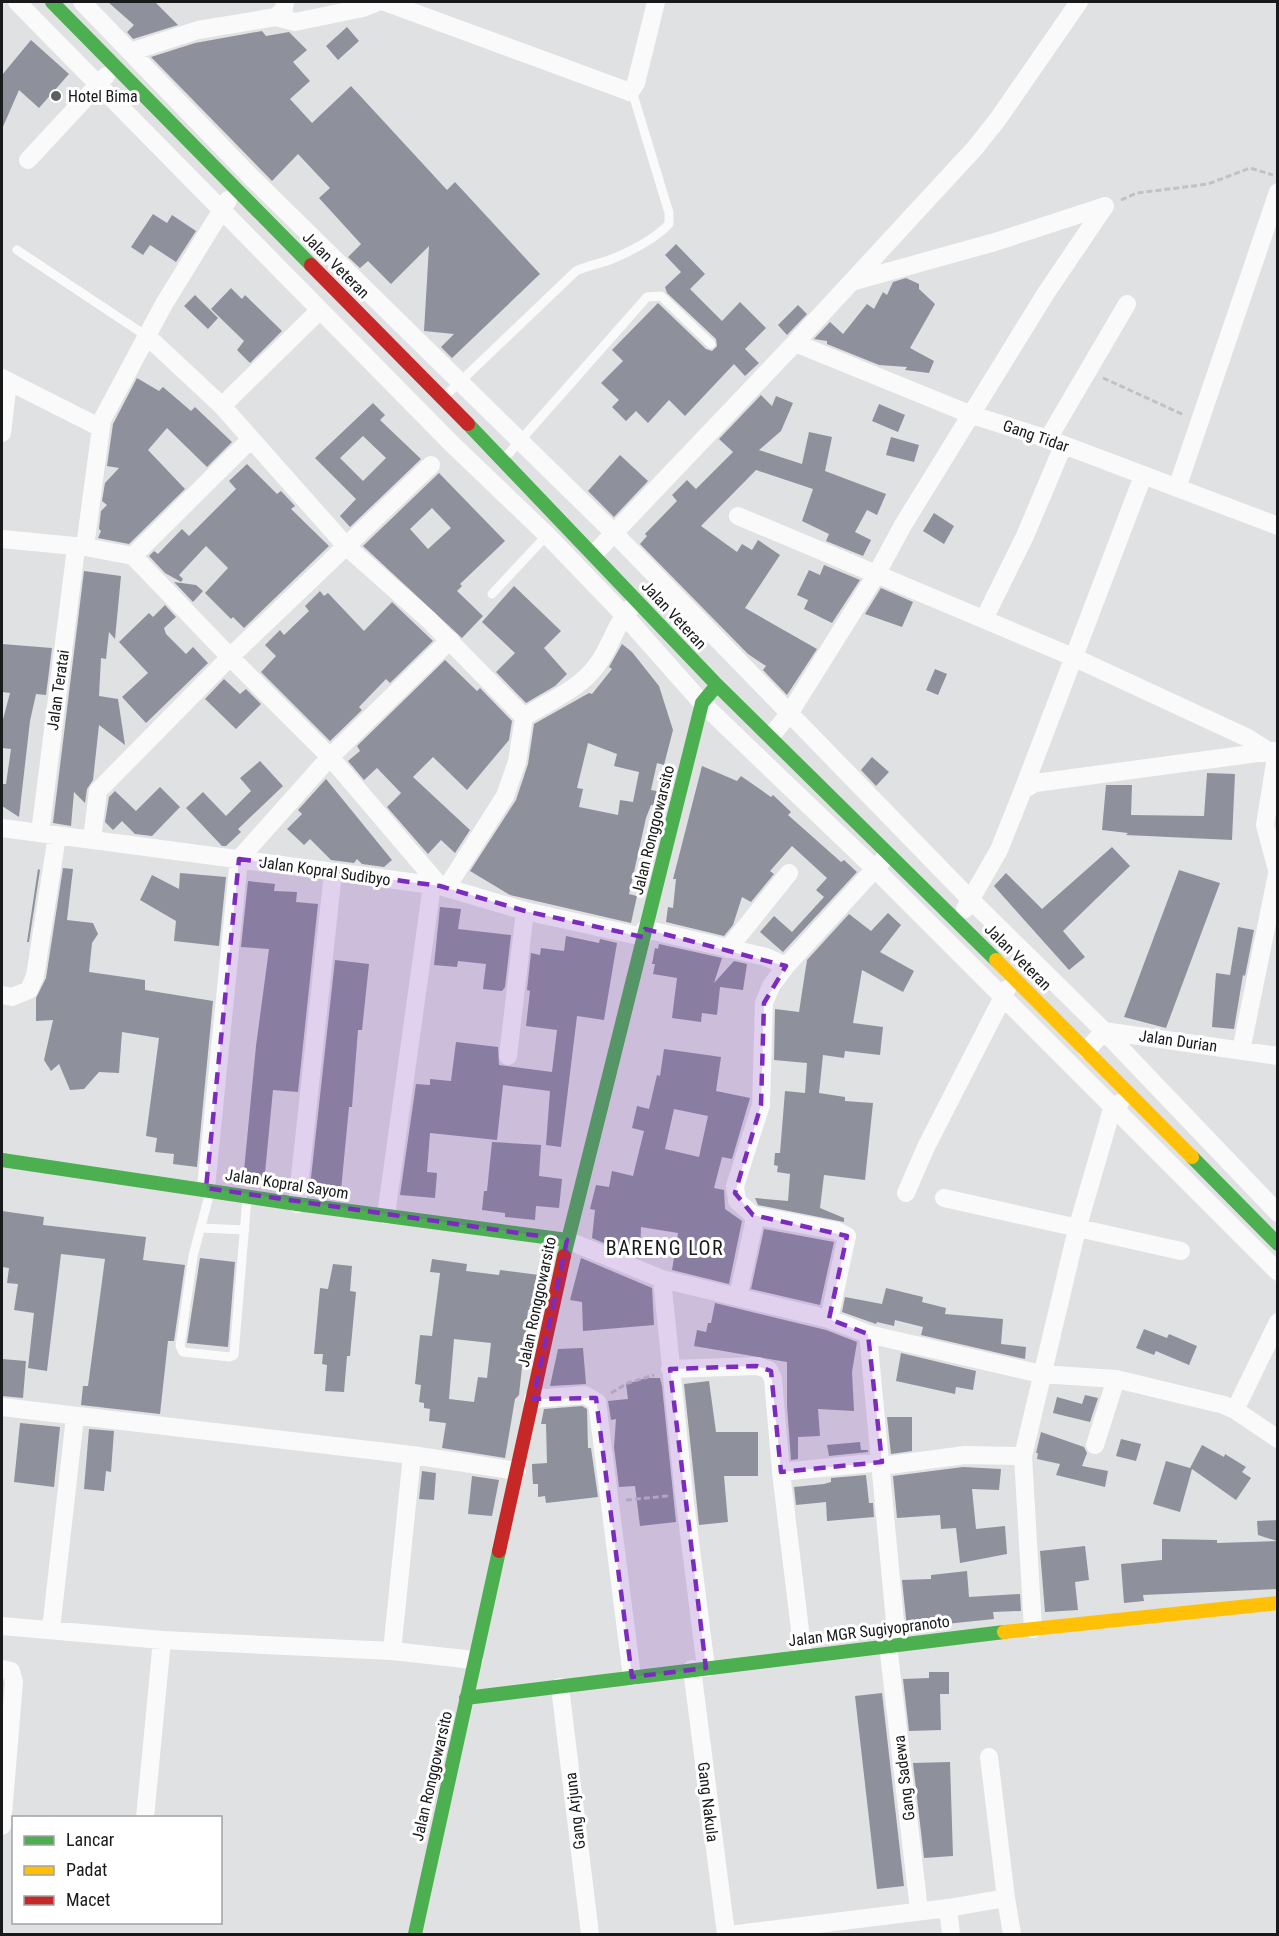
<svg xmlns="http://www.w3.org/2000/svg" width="1279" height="1936" font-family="'Roboto Condensed',sans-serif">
<rect width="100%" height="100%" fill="#e0e1e3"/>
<path fill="#8e919c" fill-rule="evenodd" d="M108,2H155L178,25L133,39L127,32L134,25Z
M347,27L359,41L338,60L326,46Z
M262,31L266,36L289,32L307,50L293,62L310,81L290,99L312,123L351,86L447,190L455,182L540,274L452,358L441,347L454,334L424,331L429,246L391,284L368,261L360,268L348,257L361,244L319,198L330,188L298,154L272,181L151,57L195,43Z
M31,40L69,74L39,108L19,90L2,129V75Z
M153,214L167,223L172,215L196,231L176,262L150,245L143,255L131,247Z
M676,244L705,274L690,289L722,321L740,302L766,328L745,349L759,363L745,376L734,364L685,416L669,400L648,423L636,411L626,421L612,407L619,400L601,383L623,361L612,350L658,303L706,349L712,351L717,346L716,339L667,293L665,287L681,272L665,255Z
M906,278L919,284V289L935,304L910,348L934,361L929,373L905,370L907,367L879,365L827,344V341L814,339L830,322L843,334L867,304L874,309L883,292L887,295L893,282Z
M231,288L242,299L245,295L282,331L250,363L237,350L244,341L211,309Z
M195,295L218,318L208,329L184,306Z
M798,305L807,314L787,335L778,325Z
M137,378L159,391L163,387L191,411L195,407L232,442L207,467L167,428L148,450L185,489L129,544L98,538L101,531L99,529L101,511L107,505L102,501L105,483L119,468L107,466L113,424Z
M761,395L772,406L776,396L793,403L781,431L759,450L802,464L809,432L832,437L825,471L886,494L877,515L867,510L855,532L871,540L863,556L826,541L829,534L802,521L813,489L756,470L701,526L737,552L742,544L752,550L758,540L780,555L745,608L817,649L787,695L763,670L766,666L748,654L640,544L647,536L645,534L677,501L672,495L687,480L696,489L733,452L719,439Z
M373,403L385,415L380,420L421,459L350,527L340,516L356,499L315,458ZM363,436L386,458L363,481L340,458Z
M879,404L905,415L898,432L872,421Z
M891,437L919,445L914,462L886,455Z
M620,455L648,481L614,517L588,491Z
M247,464L277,494L281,491L295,506L291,509L329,546L244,628L233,617L231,619L205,593L228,568L206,546L179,575L183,579L181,582L165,573L149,556L154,551L158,554L182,529L189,536L236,489L229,481Z
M439,473L505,541L460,584L462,586L457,591L483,616L462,638L363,546ZM432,508L451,528L428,549L410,529Z
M934,513L954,526L944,544L923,531Z
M824,565L860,580L832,623L804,609L808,600L797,595L809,570L820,575Z
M84,571L121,576L115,639L109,632L106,659L101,658L99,696L118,699L125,745L99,725L93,780L87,789L85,803L74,792L71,826L53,823Z
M174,582L196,585L203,591L193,602Z
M514,586L561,631L544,648L567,674L555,686L526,703L496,672L515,653L482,622Z
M881,588L913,602L902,627L865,614Z
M320,591L324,596L328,593L364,631L392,602L433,641L390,683L386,679L359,707L362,710L330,741L261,672L276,656L265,645L280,630L284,635L309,611L305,606Z
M165,605L176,617L164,628L166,634L186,654L193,647L208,663L146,723L122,697L148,673L119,642L149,613L153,617Z
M2,644L52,648L46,695L36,694L30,721L19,817L2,806V784H6L11,749L2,748V723L10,693L2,692Z
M622,644L632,652L659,686L673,730L664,765L657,763L651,790L657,791L654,805H651L646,818L629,894L637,896L631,923L510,895L470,871L516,800L528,764L534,724L589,693L592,694L612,669L609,667ZM588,743L617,754L614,766L639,772L633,802L620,800L618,815L579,807L583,789L577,788Z
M445,660L477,691L480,688L512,721L509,740L467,790L433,757L413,777L470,830L455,853L441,840L428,854L387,807L401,793L377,768L364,780L348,761L360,751L357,746Z
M935,669L947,674L938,695L926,690Z
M224,679L240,694L246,689L261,704L236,729L205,699Z
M872,757L889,772L876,786L861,770Z
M260,761L283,786L238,829L241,832L226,846H222L186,808L203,792L226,816L251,791L240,778Z
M702,766L737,781L741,776L771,797L773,795L791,812L788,815L841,862L844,860L857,872L783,952L760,932L774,916L792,932L824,897L816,890L827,878L792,846L770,871L774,874L751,902L742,897L733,925L724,936L666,922L668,907L673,908L676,879H673Z
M1207,773L1235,774L1232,840L1126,835L1128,833L1102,830L1106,785H1132L1131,815L1204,816Z
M326,779L392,860L384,867L362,864L357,859L354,863L331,860L310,839L304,845L287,829L302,814L298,810Z
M160,787L180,807L152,836L135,834L122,821L113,830L105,822L109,797L115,791L136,811Z
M1112,847L1130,866L1063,931L1085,957L1069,970L994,886L1006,873L1042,909Z
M63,868L73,869L67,920L93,923L98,934L92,943L89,972L145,980V990L213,1001L197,1167L173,1164L174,1154L155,1152L157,1138L146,1136L159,1038L122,1032L119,1073L99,1072L84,1089L70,1090L59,1064L51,1071L44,1060L53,1020L36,1021V998L46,978Z
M38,869L40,870L29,942H27Z
M1179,870L1220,883L1166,1028L1124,1017Z
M180,873L226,877L219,946L174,941L176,921L140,900L152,875L179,889Z
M248,881L275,884L274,891L297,892L296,902L318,904L298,1092L273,1090L264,1183L243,1181L256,1046L269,949L241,947Z
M440,907L461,909L458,929L511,935L505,987L502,991L483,989L486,964L458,961L457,967L434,965Z
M888,913L901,925L880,952L914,971L903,992L862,970L853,1023L883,1027L880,1055L845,1051L844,1058L823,1055L819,1093L845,1097V1101L873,1103L865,1180L824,1175L820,1208L844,1218V1222L758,1205L755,1198L788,1201L790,1174L777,1172L778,1166L774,1165L775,1153H780L785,1091L805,1093L807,1063L774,1060L775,1009L799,1012L807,960L849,914L871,931Z
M1238,927L1254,930L1245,976L1243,975L1234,1029L1212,1027L1216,973L1230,975Z
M566,936L599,943L600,939L617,943L604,1020L577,1016L561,1147L546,1145L550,1091L503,1085L497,1140L430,1133L427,1172L437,1173L435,1198L400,1195L416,1084L430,1085V1079L451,1081L456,1042L498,1047L499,1065L552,1072L557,1030L526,1026L530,991L527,990L531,953L540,955L541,948L564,951Z
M659,944L722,958L714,983L734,961L747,964L743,990L720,987L717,1015L702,1013L701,1022L672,1018L677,978L653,974L655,964H652L655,948L658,949Z
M335,960L369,964L362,1030H358L352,1107H349L341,1190L310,1187Z
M664,1049L721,1057L716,1091L750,1098L732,1159L722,1157L714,1188L724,1190L725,1209L742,1221L729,1284L672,1270L678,1233L641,1227L640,1254H630L592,1238L595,1210L590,1209L596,1185L609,1187L612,1171L633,1176L644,1131L632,1128L637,1106L649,1109L657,1075L660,1076ZM674,1109L708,1116L699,1157L665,1149Z
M492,1142L541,1145L539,1176L562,1179L559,1208L536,1206L535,1220L505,1217V1213L482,1210L484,1191H487Z
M2,1211L44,1217L43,1225L146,1237L143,1260L185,1265L174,1341H168L160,1414L81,1405L83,1386H88L105,1259L61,1254L47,1371L28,1368L34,1313L14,1310L18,1284L7,1283L9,1268L2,1267Z
M764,1229L834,1242L820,1305L751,1289Z
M200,1258L235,1262L228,1347L187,1343Z
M581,1258L652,1288L654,1325L583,1331L582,1302L570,1300Z
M432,1259L467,1264L466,1271L499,1275L500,1270L539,1275L534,1310H528L519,1395L515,1399L505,1458L442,1448L446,1423L429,1421L430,1409L424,1408V1403L419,1402L421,1385L415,1384L420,1335L432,1336L440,1273L430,1272ZM454,1339L491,1343L487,1378L478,1377L474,1402L449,1399Z
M333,1264L352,1266L350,1291L356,1292L350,1356H347L344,1392L325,1391L327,1365L322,1364L323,1354H314L320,1288L328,1289Z
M886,1288L923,1297L922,1302L946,1308L945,1314L1003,1319L1001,1344L1026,1347L1025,1359L921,1335L923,1327L895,1320L894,1326L877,1322L876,1324L842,1312L845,1297L882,1304Z
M715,1303L826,1330L857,1342L852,1372L854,1411L818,1409L820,1436L798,1437V1459L791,1460L787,1405V1362L694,1346L697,1330L706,1332L708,1323H711Z
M1144,1329L1167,1338L1169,1334L1197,1346L1189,1365L1156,1351L1154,1355L1136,1348Z
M583,1348L586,1384L550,1386L558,1349Z
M901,1353L976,1371L973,1390L956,1387L955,1394L896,1381Z
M2,1359L26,1361L23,1398L2,1396Z
M646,1378H660L662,1386L676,1522L640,1526L635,1486L619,1487L614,1447L616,1419L611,1420L608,1401L628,1399L626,1384Z
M709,1381L716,1432H758V1476H724L728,1522L699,1525L684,1384Z
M1085,1395L1098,1398L1090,1422L1053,1413L1057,1397L1082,1404Z
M582,1406L587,1409L588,1448H591L598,1497L546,1503L545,1496L538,1497V1484H533L532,1468V1464L547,1463L546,1424H541L544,1409Z
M887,1417H912V1451L891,1454Z
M20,1423L60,1427L54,1487L14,1482Z
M89,1429L114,1431L111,1472L106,1471L104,1491L84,1489Z
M1041,1432L1084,1447L1087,1453L1082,1466L1108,1471L1105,1487L1056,1475L1060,1464L1037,1459L1038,1453H1036Z
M1121,1439L1141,1444L1136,1461L1116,1456Z
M860,1442L861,1450H868V1452L829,1456L827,1445Z
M1202,1445L1224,1457L1225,1454L1246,1467L1242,1472L1251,1478L1236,1500L1192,1469L1180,1512L1153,1504L1166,1461L1190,1468Z
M963,1467L1001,1469L999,1490L972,1489L976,1529L1005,1526L1007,1554L960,1563L956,1528L941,1529L940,1515L897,1518L893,1476Z
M422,1471L436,1473L434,1500L419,1499Z
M866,1475L869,1503H873L874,1517L827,1521L826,1502L796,1505L794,1487L824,1484L831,1482V1478Z
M472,1476L499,1480L492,1516L468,1514Z
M1278,1520V1589L1143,1595L1144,1601L1124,1603L1121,1564L1162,1560V1539L1217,1540V1543L1277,1541L1258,1535L1257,1521Z
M1085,1546L1089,1580L1075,1582L1078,1610L1045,1612L1040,1551Z
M967,1571L969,1597L1020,1594L1021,1611L993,1612L994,1619L907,1628L902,1580L931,1579V1575Z
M929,1672H949V1694H940L941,1730L909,1731L903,1679L929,1678Z
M882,1693L904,1886L877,1889L855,1696Z
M950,1762L953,1856L924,1858L913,1763Z"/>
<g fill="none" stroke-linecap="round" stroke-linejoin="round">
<path stroke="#c2c2c3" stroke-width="3" stroke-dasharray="6 3" stroke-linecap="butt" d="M1121,200L1137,193L1208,184L1250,168L1273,175
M1103,378L1184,415
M611,1393L628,1383L654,1375
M626,1500L668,1496"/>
<path stroke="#fafafb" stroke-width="9" d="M17,250L148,337
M443,398L576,271C588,265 600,264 612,259C631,251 655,239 669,224V213L632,91
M503,460L647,297L661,296L711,344
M492,594L547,535
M210,1192L193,1256L180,1346L183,1352L230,1357L234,1355L247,1198
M201,1228L245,1230"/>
<path stroke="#fafafb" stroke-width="18" d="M17,2L451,443L547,535L624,615L702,703L874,868L1278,1272
M82,2L250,176L613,532L971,900L1104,1031L1278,1213
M385,2L630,92L636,83L656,2
M276,17L295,22L363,8L378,2
M130,52L198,30L276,17L284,9L285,2
M28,160L106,76
M851,282L995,242L1105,206
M148,337L222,406L347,547L428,619L524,717L517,762L505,796L447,887
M795,343L972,415L1048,439L1278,526
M2,378L99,427
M222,406L320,310
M2,433L8,382
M1048,439L1127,304
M1177,488L1278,192
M738,516L1073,657L1248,738L1268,751
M2,539L85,547L133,556L230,657L431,465
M85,547L102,420L164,304L228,200
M595,553L795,343L975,148L998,119L1079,2
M133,556L251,439
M984,619L1025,536L1063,446
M524,717C549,701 580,689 597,665C611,647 615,624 631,608
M771,736L789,714L876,575L903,525L1046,293L1105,206
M1277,751L1265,825L1278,874
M1023,790L1143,476
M2,828L440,886L525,911L643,937
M40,833L76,548
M92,839L98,791L230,657L330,757L440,886
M965,909L999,850L1023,790L1035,783L1273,751
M645,929L766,957L786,966
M728,949L789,873
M2,995L12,997L29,990L35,976L57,836
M1087,1050L1104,1031L1278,1056
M1241,1051L1277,874
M508,1056L525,911
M206,1188L239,859L330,757L450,640
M906,1193L926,1147L1007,989
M944,1198L1181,1251
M297,1204L333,873
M386,1215L432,885
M753,1215L837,1231L847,1236L829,1319
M567,1240L662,1279L829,1319L868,1334L1041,1374L1116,1379L1224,1405L1235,1410L1278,1439
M662,1279L684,1494L706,1668
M738,1297L754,1223L753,1215L737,1201L735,1186L761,1105L764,1003L771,986L786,966L883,860
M868,1334L897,1643
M670,1369L757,1366L769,1370L773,1379L781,1472L882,1462
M533,1399L585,1395L597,1402L632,1677
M2,1407L412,1455
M1235,1410L1278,1322
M1095,1445L1116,1379
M882,1466L965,1455L1023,1456
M781,1472L803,1655
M2,1626L162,1640L392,1651L412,1455L517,1471
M51,1629L75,1417
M1033,1629L1023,1456L1077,1229L1112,1109L1120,1103
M888,1645L919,1910
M392,1651L474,1660
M2,1669L11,1671L14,1682L2,1826
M692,1669L726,1934
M560,1687L590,1934
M989,1757L1006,1898
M145,1818L162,1640
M948,1908L951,1934
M737,1934L948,1908L1006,1898L1012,1934"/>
<path stroke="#4caf50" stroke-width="14" d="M52,2L311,265
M468,424L717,685L996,960
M1192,1157L1278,1244
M2,1160L297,1204L567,1240
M564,1256L702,703L717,685
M466,1698L1004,1632
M415,1934L499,1551"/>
<path stroke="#ffc107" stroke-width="14" d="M996,960L1192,1157
M1004,1632L1278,1603"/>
<path stroke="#c62828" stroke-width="14" d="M311,265L468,424
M499,1551L564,1256"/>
</g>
<path fill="#7b2cbf" fill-opacity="0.2" stroke="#7b2cbf" stroke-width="4.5" stroke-dasharray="12 8" stroke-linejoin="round" d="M239,859L440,886L525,911L643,937L645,929L786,966L764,1003L761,1105L735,1193L753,1215L847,1236L829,1319L868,1334L882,1462L781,1472L771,1371L757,1366L670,1369L706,1668L632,1677L596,1398L533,1399L567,1240L206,1188Z"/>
<circle fill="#5e5f60" stroke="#fff" stroke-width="2" cx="56" cy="96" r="6"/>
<g text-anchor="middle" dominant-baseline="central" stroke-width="6" stroke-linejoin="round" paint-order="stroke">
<g font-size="16" fill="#18191a" stroke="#fff" text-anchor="start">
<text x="68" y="96">Hotel Bima</text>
</g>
<g font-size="16" fill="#18191a" stroke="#fff">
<text transform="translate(336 265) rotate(45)">Jalan Veteran</text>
<text transform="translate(1036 436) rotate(19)">Gang Tidar</text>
<text transform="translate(674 615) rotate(47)">Jalan Veteran</text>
<text transform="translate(58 690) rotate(-82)">Jalan Teratai</text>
<text transform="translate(653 830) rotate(-76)">Jalan Ronggowarsito</text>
<text transform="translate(325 871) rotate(8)">Jalan Kopral Sudibyo</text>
<text transform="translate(1018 957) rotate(45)">Jalan Veteran</text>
<text transform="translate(1178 1041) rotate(8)">Jalan Durian</text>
<text transform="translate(287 1184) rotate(9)">Jalan Kopral Sayom</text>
<text transform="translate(537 1302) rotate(-78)">Jalan Ronggowarsito</text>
<text transform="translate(869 1631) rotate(-7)">Jalan MGR Sugiyopranoto</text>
<text transform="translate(432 1776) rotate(-77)">Jalan Ronggowarsito</text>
<text transform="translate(904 1778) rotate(-97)">Gang Sadewa</text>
<text transform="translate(708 1802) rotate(83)">Gang Nakula</text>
<text transform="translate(575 1811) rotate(-97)">Gang Arjuna</text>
</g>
<g font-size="20" letter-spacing="1.5" fill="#18191a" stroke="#fff">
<text x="665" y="1248">BARENG LOR</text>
</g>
</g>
<rect width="1279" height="1936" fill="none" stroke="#18191a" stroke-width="6"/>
<rect x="12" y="1816" width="210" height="108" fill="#ffffff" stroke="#a3a3a3" stroke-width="1.5"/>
<rect x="24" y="1836" width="30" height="9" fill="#4caf50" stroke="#a3a3a3" stroke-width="1.5"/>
<text x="66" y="1846" font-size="18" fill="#18191a">Lancar</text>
<rect x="24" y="1866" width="30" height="9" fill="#ffc107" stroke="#a3a3a3" stroke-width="1.5"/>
<text x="66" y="1876" font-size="18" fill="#18191a">Padat</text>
<rect x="24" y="1896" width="30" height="9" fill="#c62828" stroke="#a3a3a3" stroke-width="1.5"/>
<text x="66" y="1906" font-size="18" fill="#18191a">Macet</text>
</svg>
